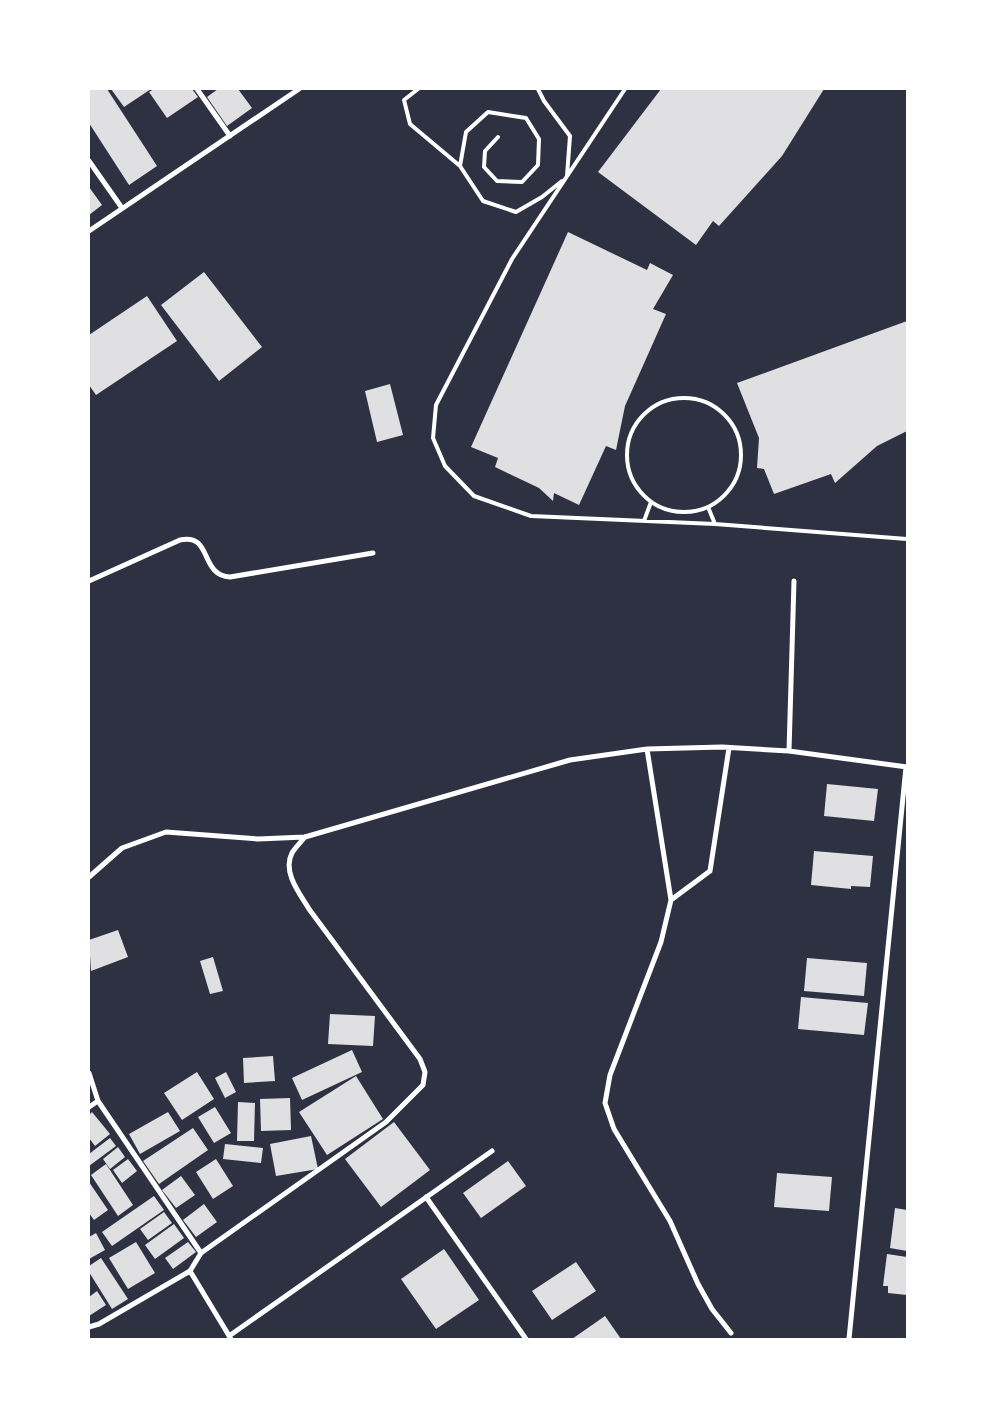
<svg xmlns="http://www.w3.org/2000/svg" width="996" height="1428" font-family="Inter,sans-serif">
<rect width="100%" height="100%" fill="#2d3142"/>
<path fill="#e0e0e3" d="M89,89H107L157,166L129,185L89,123Z
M111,89H151L124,107Z
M154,89H192L198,97L167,118L149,92Z
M218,89H238L252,108L227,126L207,97Z
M661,89H824L782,156L719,226L713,221L696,245L598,172Z
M89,187L102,205L89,215Z
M568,232L647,270L650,263L673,275L653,309L666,314L625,406L616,450L606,446L579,505L554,493L553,501L539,488L495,467L498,458L471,447Z
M204,272L262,347L219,381L161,305Z
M147,296L177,341L96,395L89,385V335Z
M907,321V431L877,446L835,483L831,474L774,494L764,469L757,468L759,438L737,383Z
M390,384L403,435L377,442L365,391Z
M827,784L878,789L874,821L824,816Z
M814,851L873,856L870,887L851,886V889L811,885Z
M118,930L128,957L91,971L89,940Z
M213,957L223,991L210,994L200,961Z
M807,958L867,963L864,996L804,991Z
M801,997L868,1003L864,1035L798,1029Z
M330,1014L375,1016L373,1046L328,1044Z
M352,1050L362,1072L302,1100L292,1078Z
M273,1056L275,1081L244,1083L243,1058Z
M197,1072L214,1099L182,1120L164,1093Z
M226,1072L236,1092L225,1098L215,1078Z
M356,1076L383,1119L327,1155L299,1112Z
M290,1098L291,1130L261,1131L260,1099Z
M238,1102L255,1103L254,1141H237Z
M215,1107L231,1133L214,1143L198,1117Z
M92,1112L110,1134L95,1146L89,1138V1115Z
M168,1112L180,1131L140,1154L129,1134Z
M394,1122L430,1170L381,1207L345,1159Z
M193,1128L208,1150L159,1184L143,1161Z
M311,1136L318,1169L276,1176L270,1144Z
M110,1138L116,1146L89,1166V1154Z
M225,1144L263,1148L261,1163L223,1159Z
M118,1147L125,1157L110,1169L103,1159Z
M128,1159L137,1171L122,1183L113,1170Z
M216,1159L233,1186L213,1199L196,1172Z
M508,1161L526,1186L481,1218L463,1193Z
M106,1164L133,1205L118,1216L91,1175Z
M777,1173L832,1177L829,1211L774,1207Z
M181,1176L195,1195L176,1208L162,1190Z
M89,1182L108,1210L94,1220L89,1213Z
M154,1196L164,1210L112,1246L102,1232Z
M204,1204L217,1222L196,1237L183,1220Z
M895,1208L907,1210V1251L890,1248Z
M164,1212L172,1223L148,1240L140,1229Z
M174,1224L184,1238L155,1259L145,1245Z
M96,1233L105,1250L89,1259V1237Z
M136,1242L155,1273L128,1289L109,1258Z
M188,1242L196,1252L173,1269L165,1258Z
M444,1249L479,1300L436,1329L401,1279Z
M887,1254L907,1257V1295L888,1293V1286H883Z
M101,1258L128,1299L112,1309L89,1272V1266Z
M576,1262L596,1291L552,1320L532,1291Z
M97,1291L106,1305L89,1316V1297Z
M605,1316L621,1339H572Z"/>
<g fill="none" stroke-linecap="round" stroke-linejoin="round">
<path stroke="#fff" stroke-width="4" d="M418,89L404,100L410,124L460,166
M538,89L544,101L570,136L567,176
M625,89L512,259L436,405L433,438L445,466L474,496L531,516L715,524L907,539
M498,137L485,151L484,167L497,181L522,182L538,165L539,139L526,118L488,112L466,132L460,166L483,201L516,212L542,197L562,181
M627 455a57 57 0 1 1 114 0a57 57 0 1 1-114 0Z
M708,507L715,524
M644,521L651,502"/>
<path stroke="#fff" stroke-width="5" d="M197,89L230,136
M89,161L122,208
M89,231L299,89
M89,581L180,540C213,533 199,575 230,577L373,553
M794,581L789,751L907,767
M647,749L671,900L661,942L610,1075L605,1103L614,1129L670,1221L698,1284L712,1309L731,1333
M89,877L122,848L166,832L258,839L305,837L570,760L647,749L722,747L789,751
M671,900L710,871L729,748
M89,1073L98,1101L201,1253
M89,1107L98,1101
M426,1197L526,1339
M190,1271L231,1339
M89,1327L99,1324L190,1271L201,1253L386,1122L423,1085L425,1072L420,1059L309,909C300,894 282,872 292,853C295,848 301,842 305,837
M229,1336L492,1151
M849,1339L906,767"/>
</g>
<rect width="996" height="1428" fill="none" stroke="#ffffff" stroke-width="180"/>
</svg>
